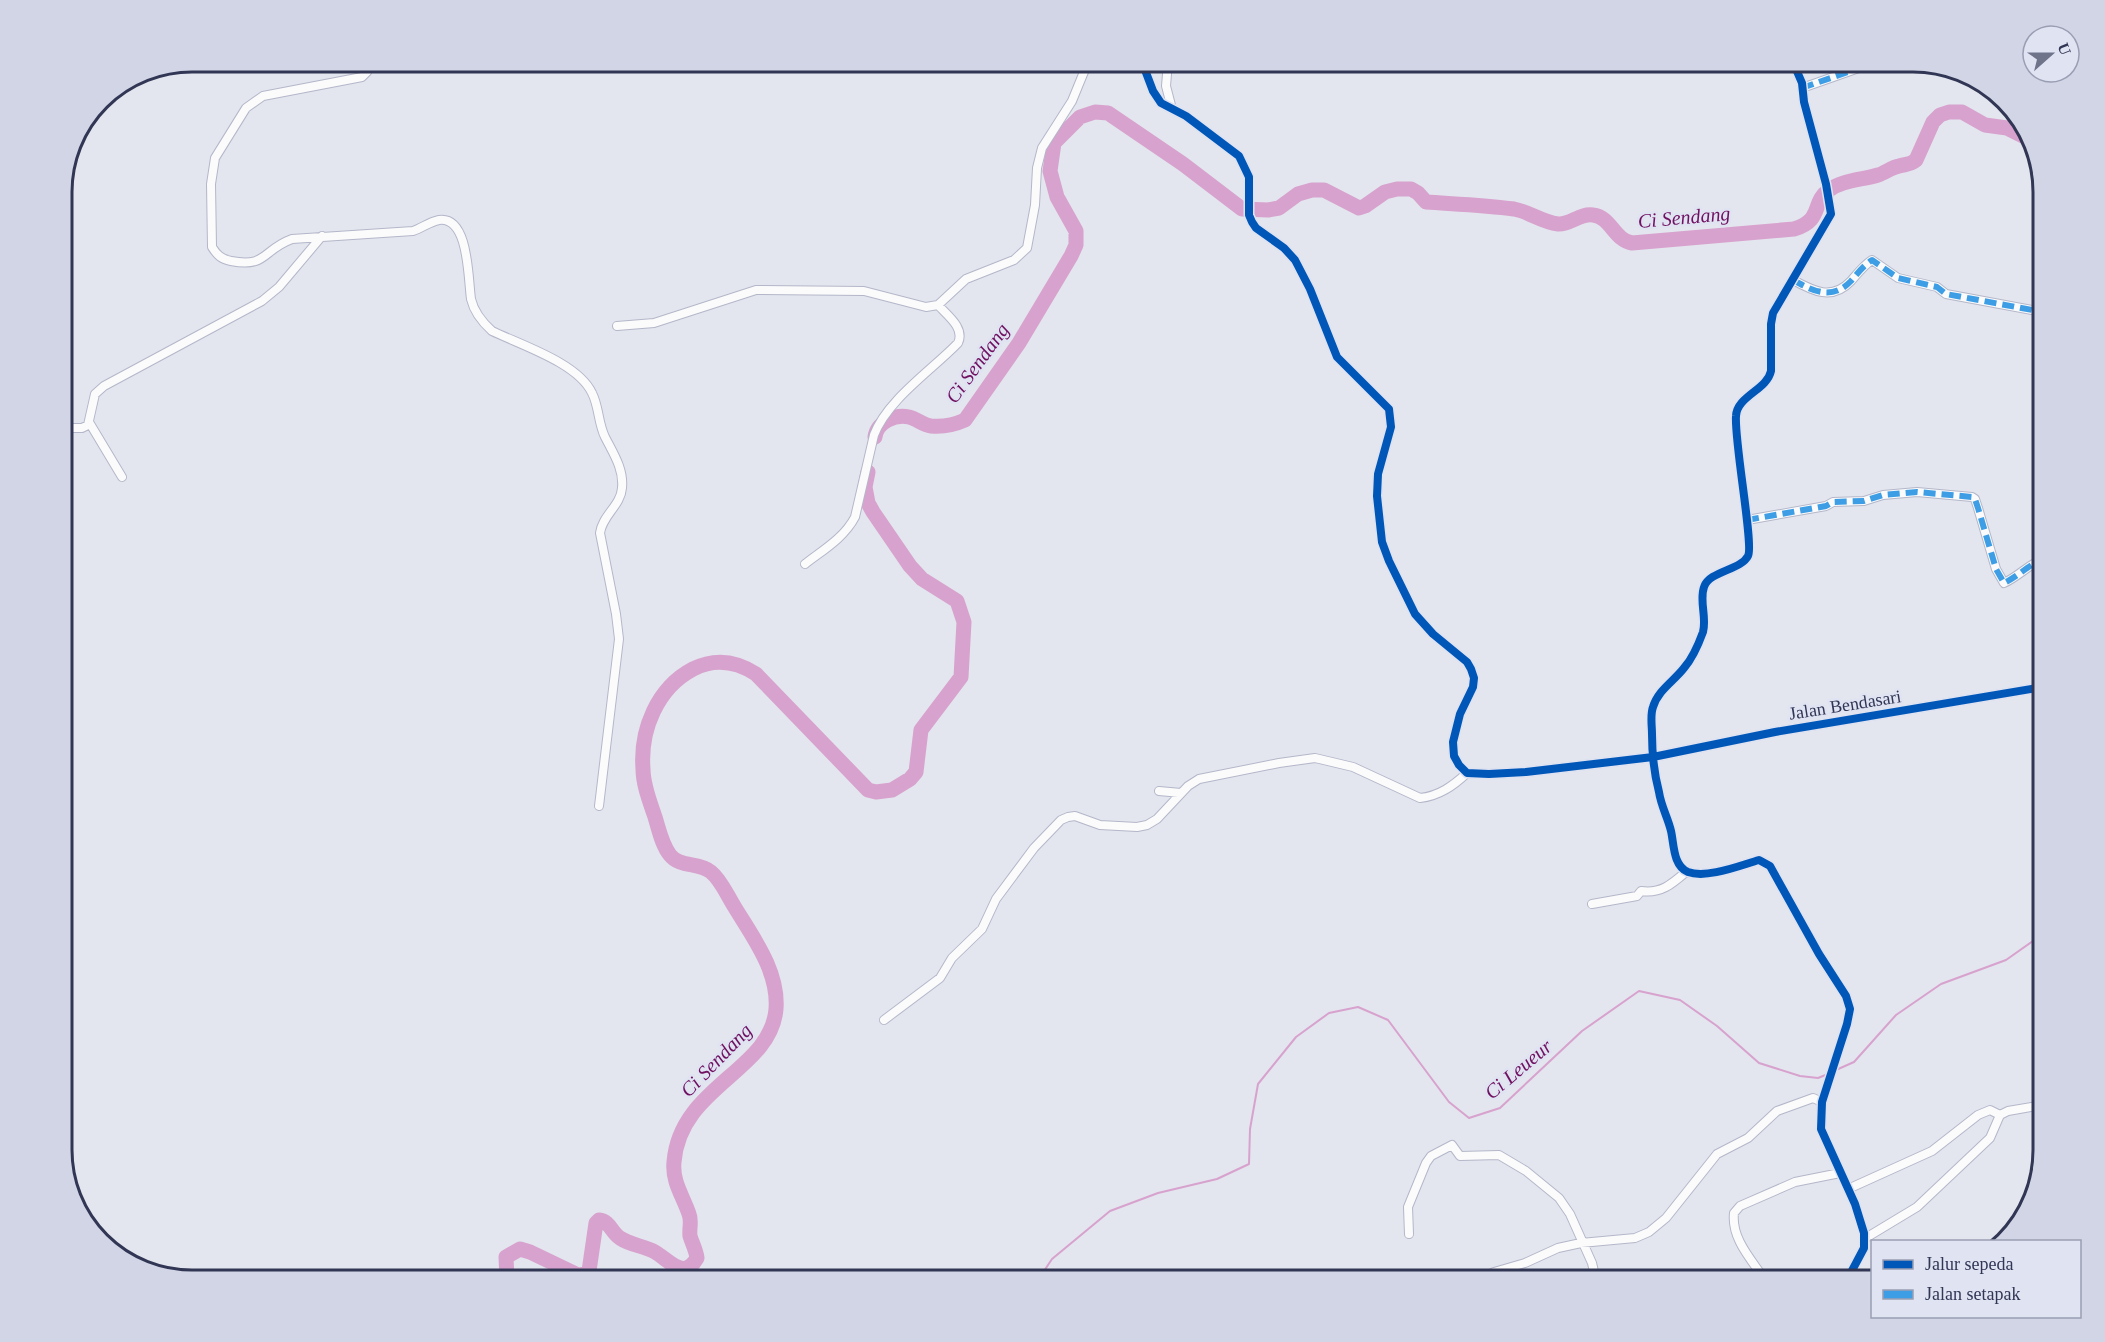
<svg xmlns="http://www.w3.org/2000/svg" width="2105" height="1342" font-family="'Times New Roman',serif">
<rect width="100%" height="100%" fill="#e3e6ee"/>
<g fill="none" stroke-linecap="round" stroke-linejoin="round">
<path stroke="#d8a2ce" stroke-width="2" d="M1836,1070L1854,1062L1896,1015L1941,984L2006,960L2043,934
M1038,1280L1052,1259L1110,1211L1158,1193L1217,1179L1249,1164L1250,1129L1258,1084L1296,1037L1329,1013L1358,1007L1388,1020L1449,1102L1469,1118L1500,1108L1582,1031L1639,991L1680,1000L1717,1026L1759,1063L1800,1076L1818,1078L1828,1074"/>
<path stroke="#d8a2ce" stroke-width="15" d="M875,437C877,422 895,414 909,417C917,419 923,425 931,426C943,427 954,425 965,420L1019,343L1071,256L1076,245V231L1057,197L1050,171L1054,143L1080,117L1095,112L1108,113L1183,164L1242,209L1268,210L1279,208L1298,194L1312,190H1324L1359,208L1365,206L1385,192L1397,189H1411L1418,193L1426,202C1455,204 1485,205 1514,209C1530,212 1541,222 1558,224C1570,225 1580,213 1593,215C1611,217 1614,240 1632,243L1794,229C1824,220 1811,202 1829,190C1842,180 1862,180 1878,175C1885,173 1892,167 1899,166C1906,164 1910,165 1916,160L1933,122L1940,115L1949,112H1962L1985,125L2007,128L2029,139
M507,1280L506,1257L520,1249L530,1252L580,1276L589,1271L596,1223L599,1220C610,1221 611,1232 620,1238C630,1245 644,1246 655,1252C669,1260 684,1281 697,1258C696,1250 692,1243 690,1236C689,1228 692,1221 689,1214C683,1196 672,1182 674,1162C680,1086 771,1071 776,1009C779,971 752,936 734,906C727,895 721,880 711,872C699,862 680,868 670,855C662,845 659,830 655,817C650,802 643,785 643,769C640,730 657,688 693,669C715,658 736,661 756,674L868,790L876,792L892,790L910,779L916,772L921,730L961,677L964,622L957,601L922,579L910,566L873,512L868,503L865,487L868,472"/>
<defs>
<path id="street" d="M372,62L367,72L362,77L263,96L246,108L215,158L211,184L212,247C217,255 221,259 231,261C267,268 262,250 292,239L413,231C422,228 429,222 439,220C469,216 468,278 471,299C474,312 482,322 492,331C521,345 578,363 592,393C599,406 598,423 605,437C613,453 624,469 622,488C621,505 602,516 600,533L616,614L619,639L599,806
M1142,62L1153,91L1161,103L1186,116L1239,156L1249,177V215L1252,222L1256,228L1284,248L1295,260L1310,289L1337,357L1389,409L1391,427L1378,474L1377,496L1382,542L1389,561L1415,614L1433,634L1467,662L1471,669L1474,678L1473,687L1460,714L1453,742L1454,756L1459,765L1467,773L1489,774L1526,772L1653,757L1775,732L2043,687
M1168,62L1166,86L1172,109
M1793,62L1802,83L1804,102L1826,184L1831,214L1773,313L1771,324V371C1767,390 1737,396 1736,416C1734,441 1754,546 1748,556C1741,570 1709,571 1704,587C1699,601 1707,617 1703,632C1699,643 1692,659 1684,668C1674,681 1658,690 1653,707C1650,715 1652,725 1652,734C1652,753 1654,773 1659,792C1661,806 1668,818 1671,831C1674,844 1673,866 1688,872C1707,879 1741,865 1759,860L1770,866L1819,954L1846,996L1850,1009L1847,1024L1822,1102L1821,1129L1855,1204L1864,1233V1248L1847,1280
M1802,88L1876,62
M1793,280C1813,291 1832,301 1851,281C1857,274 1864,265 1872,260L1898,278L1937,287L1946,294L2043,312
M617,326L654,323L756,290L864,291L926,307L938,305L966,279L1014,260L1027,248L1035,205L1037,168L1042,148L1072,101L1088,62
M89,422L122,477
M62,428H82L88,425L95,394L104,386L262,301L279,287L322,236
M1747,520L1826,506L1833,502L1864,501L1883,495L1917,492L1972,497L1975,499L1978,508L1996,569L2004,583C2019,576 2028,565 2043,559
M805,564C823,550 844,538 855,517L874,435C887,400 932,370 958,343C965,328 948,316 938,305
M1159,791L1181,793
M1592,904L1637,896L1641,891C1661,894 1672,884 1687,871
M884,1020L940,978L952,958L982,929L996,899L1034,848L1061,820L1068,817L1075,816L1100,825L1137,827L1147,825L1157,819L1188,786L1199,779L1279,763L1315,758L1353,767L1420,798C1439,796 1453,786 1467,773
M1848,1189L1932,1151L1978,1115L1990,1110L2000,1115
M1409,1234L1408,1207L1426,1163L1431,1156L1452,1145L1460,1156L1499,1155L1526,1171L1559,1198L1570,1214L1592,1263L1596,1280
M1864,1239L1917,1207L1990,1138L2000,1115L2008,1111L2043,1105
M1478,1280L1494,1272L1525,1263L1558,1248L1581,1243L1635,1238L1649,1232L1666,1218L1717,1154L1748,1138L1777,1111L1813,1098L1822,1102
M1765,1280C1752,1260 1731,1239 1734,1213L1740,1206L1795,1182L1840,1173"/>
</defs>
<use href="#street" stroke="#b4b7c9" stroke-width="10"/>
<use href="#street" stroke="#fbfbfc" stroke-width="8"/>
<path stroke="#3e9ee5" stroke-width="6" stroke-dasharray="12 6" stroke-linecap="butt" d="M1802,88L1876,62
M1793,280C1813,291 1832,301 1851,281C1857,274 1864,265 1872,260L1898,278L1937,287L1946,294L2043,312
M1747,520L1826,506L1833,502L1864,501L1883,495L1917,492L1972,497L1975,499L1978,508L1996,569L2004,583C2019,576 2028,565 2043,559"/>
<defs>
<path id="cycleway" d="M1142,62L1153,91L1161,103L1186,116L1239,156L1249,177V215L1252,222L1256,228L1284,248L1295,260L1310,289L1337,357L1389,409L1391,427L1378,474L1377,496L1382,542L1389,561L1415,614L1433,634L1467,662L1471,669L1474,678L1473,687L1460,714L1453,742L1454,756L1459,765L1467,773L1489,774L1526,772L1653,757L1775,732L2043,687
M1793,62L1802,83L1804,102L1826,184L1831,214L1773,313L1771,324V371C1767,390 1737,396 1736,416C1734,441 1754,546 1748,556C1741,570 1709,571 1704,587C1699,601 1707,617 1703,632C1699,643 1692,659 1684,668C1674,681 1658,690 1653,707C1650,715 1652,725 1652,734C1652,753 1654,773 1659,792C1661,806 1668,818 1671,831C1674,844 1673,866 1688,872C1707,879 1741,865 1759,860L1770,866L1819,954L1846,996L1850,1009L1847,1024L1822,1102L1821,1129L1855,1204L1864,1233V1248L1847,1280"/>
</defs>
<use href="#cycleway" stroke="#dfe3f2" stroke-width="11"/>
<use href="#cycleway" stroke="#0057b8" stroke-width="8"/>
</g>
<g text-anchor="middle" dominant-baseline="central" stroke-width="5" stroke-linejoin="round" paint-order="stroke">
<g font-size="18" fill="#323655" stroke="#dfe3f2">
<text transform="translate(1845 705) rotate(-9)">Jalan Bendasari</text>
</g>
<g font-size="20" font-style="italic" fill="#701060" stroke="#dfe3f2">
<text transform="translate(1684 217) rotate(-5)">Ci Sendang</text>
<text transform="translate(977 363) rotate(-54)">Ci Sendang</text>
<text transform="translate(716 1060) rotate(-46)">Ci Sendang</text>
<text transform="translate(1518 1069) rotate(-40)">Ci Leueur</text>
</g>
</g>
<path d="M0 0H2105V1342H0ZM192 72H1913A120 120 0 0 1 2033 192V1150A120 120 0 0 1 1913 1270H192A120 120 0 0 1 72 1150V192A120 120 0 0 1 192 72Z" fill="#d1d5e5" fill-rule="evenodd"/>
<path fill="none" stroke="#323655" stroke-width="3" d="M192 72H1913A120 120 0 0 1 2033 192V1150A120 120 0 0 1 1913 1270H192A120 120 0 0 1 72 1150V192A120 120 0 0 1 192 72Z"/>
<rect x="1871" y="1240" width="210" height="78" fill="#dfe3f2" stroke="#9a9eb3" stroke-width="1.5"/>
<rect x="1883" y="1260" width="30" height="9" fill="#0057b8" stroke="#9a9eb3" stroke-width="1.5"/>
<text x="1925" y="1270" font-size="18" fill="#323655">Jalur sepeda</text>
<rect x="1883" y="1290" width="30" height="9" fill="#3e9ee5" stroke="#9a9eb3" stroke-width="1.5"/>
<text x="1925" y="1300" font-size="18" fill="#323655">Jalan setapak</text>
<g transform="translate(2051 54) rotate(69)"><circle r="28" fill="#dfe3f2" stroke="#9a9eb3" stroke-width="1.5"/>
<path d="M0-4.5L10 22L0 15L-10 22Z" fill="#70748b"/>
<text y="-9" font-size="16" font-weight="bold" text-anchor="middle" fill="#323655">U</text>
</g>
</svg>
